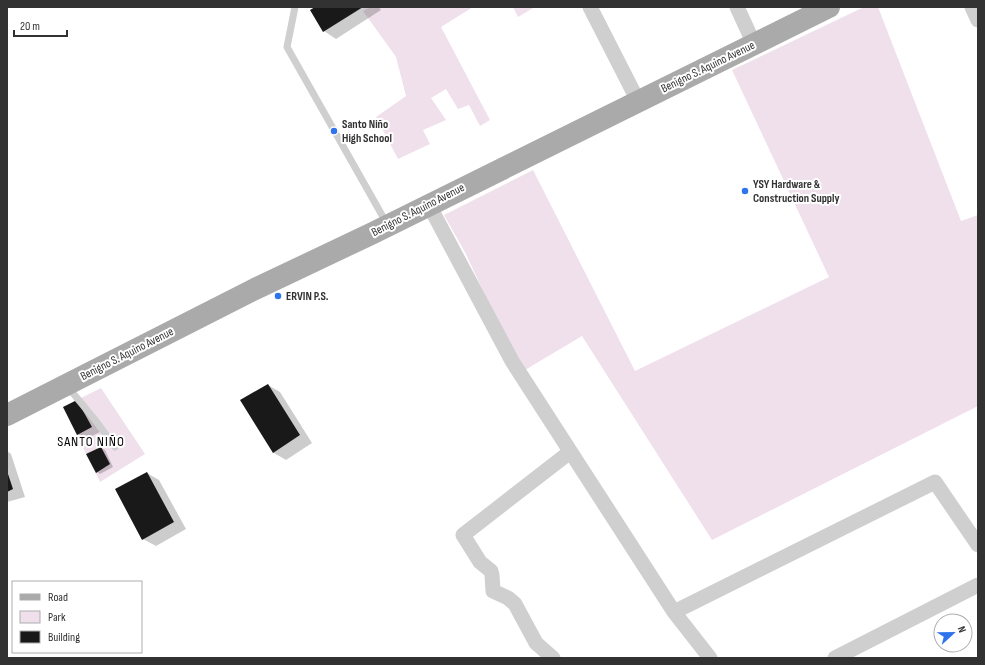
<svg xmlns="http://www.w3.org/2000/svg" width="985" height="665" font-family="'Sofia Sans Condensed',sans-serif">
<rect width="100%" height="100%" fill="#fff"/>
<path fill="#efe0ec" d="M370,7H473L441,27L490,120L480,126L469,105L458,109L446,89L431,98L446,120L423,130L430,144L398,159L376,117L406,96L396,57L363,11Z
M513,7H535L518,17Z
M864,7H878L961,221L978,215V406L712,540L582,336L525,370L501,330L466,254L444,215L533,170L635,371L829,277L732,70Z
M101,388L145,454L100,482L63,407Z"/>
<path fill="#0003" d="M316,7H379L381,10L336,39L324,31Z
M268,385L280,392L312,443L286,460L274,453Z
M77,401L100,432L86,439L78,434Z
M101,448L105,450L113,467L100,474L97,472Z
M7,451L11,454L25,497L7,502Z
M147,473L159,480L186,529L156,546L143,539Z"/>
<path fill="#191919" d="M315,7H363L323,32L310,10Z
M268,384L300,435L273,453L240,400Z
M77,400L92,427L77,435L63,407Z
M101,447L110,464L96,473L86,454Z
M7,471L13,489L7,492Z
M147,472L174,522L142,540L115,489Z"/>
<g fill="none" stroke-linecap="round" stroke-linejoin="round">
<path stroke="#cfcfcf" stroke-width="7" d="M295,7L287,47L387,224
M67,386L96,421L115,447"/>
<path stroke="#cfcfcf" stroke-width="15" d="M590,7L638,101
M737,7L754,44
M972,7L978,20
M429,205L512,361L674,612L710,658
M674,612L935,482L978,545
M553,658L536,643L515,604L508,598L493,591L492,575L491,571L480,562L463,535L570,452
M835,658L978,585"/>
<path stroke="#aaa" stroke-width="22" d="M7,415L255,289L373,233L829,7"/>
</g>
<g fill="#3074ed" stroke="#fff" stroke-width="1.5">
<circle cx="334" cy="131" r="4"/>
<circle cx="745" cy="191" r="4"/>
<circle cx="278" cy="296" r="4"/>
</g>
<g text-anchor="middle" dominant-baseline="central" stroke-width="4" stroke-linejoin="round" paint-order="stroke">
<g font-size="12" fill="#323232" stroke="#fff">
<text transform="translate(708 67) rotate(-26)">Benigno S. Aquino Avenue</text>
<text transform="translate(418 210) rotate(-27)">Benigno S. Aquino Avenue</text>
<text transform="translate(127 354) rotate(-27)">Benigno S. Aquino Avenue</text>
</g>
<g font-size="12" font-weight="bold" fill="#323232" stroke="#fff" text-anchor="start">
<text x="342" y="124">Santo Niño<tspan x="342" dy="14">High School</tspan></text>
<text x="753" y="184">YSY Hardware &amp;<tspan x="753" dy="14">Construction Supply</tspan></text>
<text x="286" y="296">ERVIN P.S.</text>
</g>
<g font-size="14" letter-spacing="1" fill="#000" stroke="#fff">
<text x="91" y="441">SANTO NIÑO</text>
</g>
</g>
<rect width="985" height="665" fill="none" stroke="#323232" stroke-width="16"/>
<rect x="12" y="581" width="130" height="72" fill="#ffffff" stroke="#adadad"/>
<rect x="20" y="594" width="20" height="6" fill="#aaaaaa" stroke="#adadad"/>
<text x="48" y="601" font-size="12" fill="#323232">Road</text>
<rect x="20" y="611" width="20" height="12" fill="#efe0ec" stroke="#adadad"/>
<text x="48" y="621" font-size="12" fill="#323232">Park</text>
<rect x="20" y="631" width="20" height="12" fill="#191919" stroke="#adadad"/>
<text x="48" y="641" font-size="12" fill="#323232">Building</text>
<g transform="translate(953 633) rotate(68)"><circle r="19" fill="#ffffff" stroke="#adadad"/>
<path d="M0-3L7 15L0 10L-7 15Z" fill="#3074ed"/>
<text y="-6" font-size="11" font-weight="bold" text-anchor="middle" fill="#323232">N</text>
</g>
<path d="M14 30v6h53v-6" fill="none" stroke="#323232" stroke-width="2"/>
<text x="20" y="30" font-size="12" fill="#323232" stroke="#ffffff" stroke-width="3" paint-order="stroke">20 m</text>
</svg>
